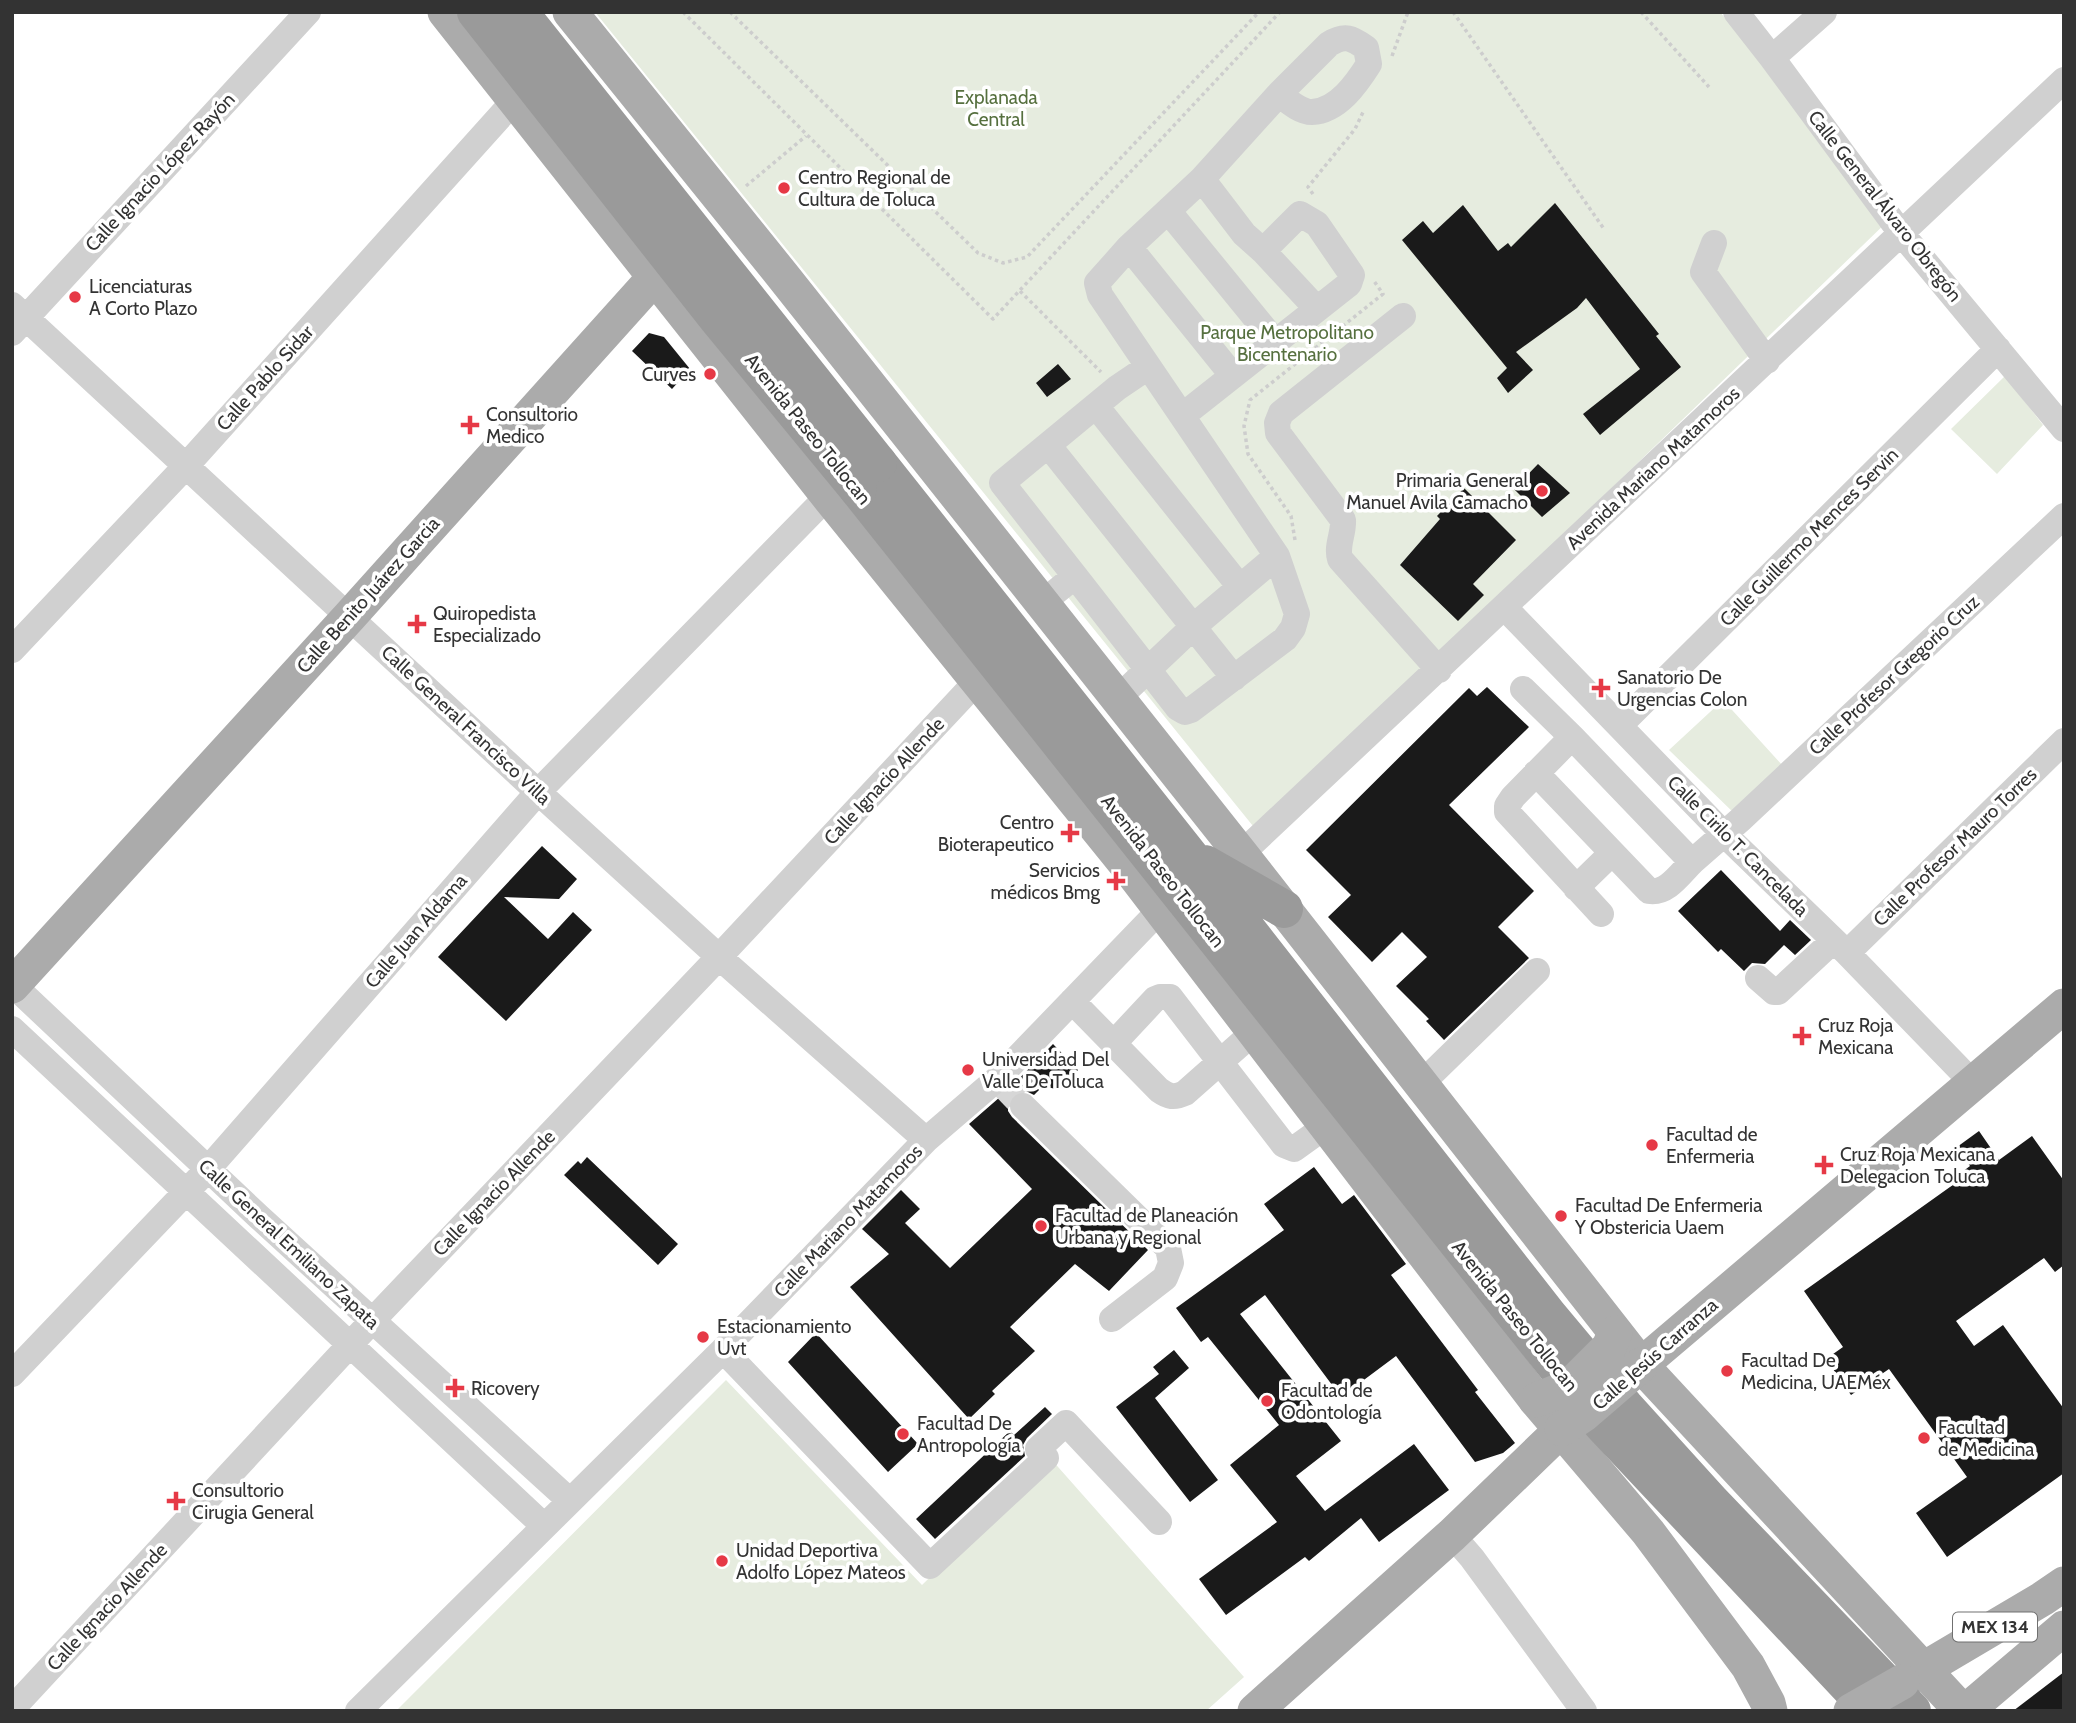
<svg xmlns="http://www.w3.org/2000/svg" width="2076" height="1723" font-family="Cabin,sans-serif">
<rect width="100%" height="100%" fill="#fff"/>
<path fill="#e6ecdf" d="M595,12H1720L1891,218L1257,831Z
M2005,376L2043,425L1997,474L1951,429Z
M1723,700L1783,766L1736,815L1669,750Z
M726,1380L922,1585L1051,1459L1244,1677L1206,1711H396Z"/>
<path fill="#1a1a1a" d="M1555,203L1659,334L1656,336L1681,367L1600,435L1583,414L1640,369L1586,298L1577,308L1516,352L1533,370L1508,393L1497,378L1507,368L1402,240L1423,221L1433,233L1463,205L1498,251L1508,243L1511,247Z
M649,333L664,337L690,369L672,389L632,351Z
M1058,364L1071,379L1047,397L1036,383Z
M1538,464L1570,493L1542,517L1514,489Z
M1464,488L1516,540L1473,584L1484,595L1458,621L1400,565L1440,519L1437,516Z
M1487,687L1529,727L1449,805L1534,891L1498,927L1529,958L1444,1040L1426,1021L1429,1019L1396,986L1427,957L1402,932L1372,962L1328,917L1351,895L1306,850L1469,688L1477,696Z
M542,846L577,879L559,899L504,897L548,939L573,912L592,930L506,1021L438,957Z
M1721,870L1780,931L1790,920L1811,940L1795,955L1784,945L1765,964L1752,963L1744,971L1721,949L1718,952L1678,911Z
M1053,1044L1078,1070L1060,1090L1043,1086L1034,1095L1026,1091H1018L1012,1095L1008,1101V1111L1012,1117L1148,1250L1109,1291L1075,1264L1010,1327L1035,1351L992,1391L995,1394L969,1419L850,1287L889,1254L862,1229L901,1190L920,1209L905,1223L950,1268L1032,1189L969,1124L1008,1090Z
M1979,1131L1999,1160L2032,1136L2064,1181V1265L2055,1272L2044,1258L1956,1321L1974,1346L2003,1325L2064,1409V1473L1947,1557L1916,1513L1967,1477L1889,1369L1851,1395L1826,1359L1843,1347L1804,1291L1957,1182L1954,1178L1970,1166L1957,1147Z
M587,1157L678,1244L658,1265L564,1175L578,1161L581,1164Z
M1314,1167L1342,1204L1354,1195L1406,1264L1391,1275L1478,1390L1475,1392L1515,1443L1503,1453L1475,1462L1396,1356L1341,1397L1265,1295L1240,1314L1341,1441L1296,1476L1325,1511L1414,1444L1449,1490L1379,1542L1361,1518L1309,1561L1305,1557L1226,1615L1199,1579L1277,1522L1230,1465L1279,1425L1208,1337L1201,1342L1176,1308L1284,1230L1264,1204Z
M816,1333L918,1444L888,1472L788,1362Z
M1174,1350L1189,1368L1155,1398L1218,1480L1190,1502L1116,1407L1159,1374L1153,1367Z
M1045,1407L1052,1414L1027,1438L1023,1445L1025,1456L935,1539L916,1519L1010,1431L1014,1435Z
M2064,1672V1711H2013Z"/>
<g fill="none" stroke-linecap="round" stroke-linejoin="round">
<path stroke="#d6d6d6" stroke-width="26" stroke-dasharray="26 13" stroke-linecap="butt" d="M999,1081L1023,1106"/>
<path stroke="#cdcdcd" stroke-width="3.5" stroke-dasharray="3.5 3.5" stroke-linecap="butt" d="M683,12L993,319L1280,12
M730,12L978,253L1003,263L1027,257L1259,12
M1453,12L1604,229
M1641,12L1709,87
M1392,56L1408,12
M746,186L806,136
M1313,194L1308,187L1355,129L1364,110
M1020,291L1101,372
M1295,540L1291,516L1248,454L1244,426L1250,400L1383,294L1374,281"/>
<path stroke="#d0d0d0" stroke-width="26" d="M1736,12L1772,58L1901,233L2064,429
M1772,58L1824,12
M1202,179L1279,94L1329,44C1345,34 1352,38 1366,48L1369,64C1357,83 1338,111 1312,112C1300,112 1288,101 1279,94
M1169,212L1276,343
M1714,243L1703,272L1767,361
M1129,247L1233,376
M12,305L538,792L719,957L926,1140
M1403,316L1281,413L1277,423L1278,433L1343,520C1344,533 1336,546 1340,559L1439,670
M12,333L308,12
M1096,406L1240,587
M1182,416L1349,284L1352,275L1317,224L1300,214L1263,251
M1048,445L1234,678
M1075,576L1002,483L1117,388L1148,367
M1042,603L1075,576L1178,708L1185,712L1191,710L1285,639L1293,628L1297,614L1277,556L1100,295L1097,283L1129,247L1202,179L1244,234L1263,251L1317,309
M1505,608L1724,834L1847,953L1972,1082
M12,650L185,467L514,101
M1523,689L1572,737
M1118,698L1193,627L1277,556
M1620,725L1998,349
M1536,773L1649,891C1667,894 1680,874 1692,862
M1241,854L2064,80
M1576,888L1611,854
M1601,914L1507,812V806L1513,797L1572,737L1692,862L1740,820L2064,516
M1847,953L2064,741
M1758,978L1774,992H1778L1833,941
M12,984L259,1217L569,1500
M1072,1001L1159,1090C1169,1097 1174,1098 1185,1093L1254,1032
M12,1029L544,1526
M1114,1043L1155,999L1160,997H1170L1284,1145L1294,1149L1326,1126
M1421,1084L1537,971
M1023,1106L1168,1248L1171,1263L1165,1278L1112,1319
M723,1350L930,1566L1046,1458L1038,1449L1066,1423L1159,1522
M12,1374L208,1169L538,792L828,496
M1452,1535L1472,1558L1584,1711
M12,1709L372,1321L719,957L978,680
M358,1711L723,1350L926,1140L997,1079L1160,910"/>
<path stroke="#ababab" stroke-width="35" d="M445,12L828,496L1129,868L1536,1400L1648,1532L1748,1666L1768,1703L1770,1711
M570,12L782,275L1241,854L1641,1365L1962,1711
M12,986L350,616L671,259
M1641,1365L2064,1006
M1905,1680L2042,1599L2064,1584
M1255,1711L1452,1535L1562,1429
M1966,1711L2064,1628"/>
<path stroke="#9a9a9a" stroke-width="38" d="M878,463L1188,854L1548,1315L1625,1407L1712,1503L1912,1711
M858,489L1602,1424L1872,1711
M1205,864L1284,909"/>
<path stroke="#ababab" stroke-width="35" d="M1536,1400L1569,1387L1609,1347L1615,1333
M1562,1429L1583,1415L1641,1365
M1851,1711L1902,1682"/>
<path stroke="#9a9a9a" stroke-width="38" d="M476,12L718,319L858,489
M519,12L878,463"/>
</g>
<g fill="#e63946" stroke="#fff" stroke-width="2.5">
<circle cx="784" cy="188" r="7"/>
<circle cx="75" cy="297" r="7"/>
<circle cx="710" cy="374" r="7"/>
<path d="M466.5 414.5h7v7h7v7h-7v7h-7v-7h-7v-7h7z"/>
<circle cx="1542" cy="491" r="7"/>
<path d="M413.5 613.5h7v7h7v7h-7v7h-7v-7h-7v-7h7z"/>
<path d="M1597.5 677.5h7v7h7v7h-7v7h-7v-7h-7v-7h7z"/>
<path d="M1066.5 822.5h7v7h7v7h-7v7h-7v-7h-7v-7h7z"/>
<path d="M1112.5 870.5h7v7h7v7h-7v7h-7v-7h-7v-7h7z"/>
<path d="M1798.5 1025.5h7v7h7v7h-7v7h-7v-7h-7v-7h7z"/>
<circle cx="968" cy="1070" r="7"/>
<circle cx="1652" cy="1145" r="7"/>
<path d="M1820.5 1154.5h7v7h7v7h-7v7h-7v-7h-7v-7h7z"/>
<circle cx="1561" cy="1216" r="7"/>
<circle cx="1041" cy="1226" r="7"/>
<circle cx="703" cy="1337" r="7"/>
<circle cx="1727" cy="1371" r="7"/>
<path d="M451.5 1377.5h7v7h7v7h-7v7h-7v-7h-7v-7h7z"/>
<circle cx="1267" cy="1401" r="7"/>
<circle cx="903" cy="1434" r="7"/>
<circle cx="1924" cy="1438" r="7"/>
<path d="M172.5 1490.5h7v7h7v7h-7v7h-7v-7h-7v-7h7z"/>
<circle cx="722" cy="1561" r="7"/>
</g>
<g text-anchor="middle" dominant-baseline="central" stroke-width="7" stroke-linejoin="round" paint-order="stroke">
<rect fill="#fff" stroke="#707070" stroke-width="2" x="1953" y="1612.5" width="84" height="29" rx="5"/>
<g font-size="18" font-weight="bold" fill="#333">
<text x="1995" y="1627">MEX 134</text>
</g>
<g font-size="19" fill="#56703f" stroke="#fff">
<text x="996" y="97">Explanada<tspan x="996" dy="22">Central</tspan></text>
<text x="1287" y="332">Parque Metropolitano<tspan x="1287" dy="22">Bicentenario</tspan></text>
</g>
<g font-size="19" fill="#333" stroke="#fff">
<text transform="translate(160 172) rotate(-47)">Calle Ignacio López Rayón</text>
<text transform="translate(1885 206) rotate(52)">Calle General Álvaro Obregón</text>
<text transform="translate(265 378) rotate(-48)">Calle Pablo Sidar</text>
<text transform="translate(808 429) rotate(51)">Avenida Paseo Tollocan</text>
<text transform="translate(1653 468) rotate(-43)">Avenida Mariano Matamoros</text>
<text transform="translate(1809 537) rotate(-45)">Calle Guillermo Mences Servin</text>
<text transform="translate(368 595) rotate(-48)">Calle Benito Juárez Garcia</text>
<text transform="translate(1894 675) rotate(-43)">Calle Profesor Gregorio Cruz</text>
<text transform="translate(466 725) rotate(43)">Calle General Francisco Villa</text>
<text transform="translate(884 781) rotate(-47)">Calle Ignacio Allende</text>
<text transform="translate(1738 846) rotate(45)">Calle Cirilo T. Cancelada</text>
<text transform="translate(1955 847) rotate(-44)">Calle Profesor Mauro Torres</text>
<text transform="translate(1163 871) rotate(52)">Avenida Paseo Tollocan</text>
<text transform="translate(416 931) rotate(-49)">Calle Juan Aldama</text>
<text transform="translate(494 1193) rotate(-46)">Calle Ignacio Allende</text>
<text transform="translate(848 1221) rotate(-46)">Calle Mariano Matamoros</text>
<text transform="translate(289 1244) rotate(43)">Calle General Emiliano Zapata</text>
<text transform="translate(1515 1316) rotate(51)">Avenida Paseo Tollocan</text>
<text transform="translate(1655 1354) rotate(-41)">Calle Jesús Carranza</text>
<text transform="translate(107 1607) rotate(-47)">Calle Ignacio Allende</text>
</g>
<g font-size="19" fill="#333" stroke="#fff" text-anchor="start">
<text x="798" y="177">Centro Regional de<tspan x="798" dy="22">Cultura de Toluca</tspan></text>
<text x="89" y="286">Licenciaturas<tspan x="89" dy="22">A Corto Plazo</tspan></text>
<text x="696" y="374" text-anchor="end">Curves</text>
<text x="486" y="414">Consultorio<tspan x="486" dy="22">Medico</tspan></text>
<text x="1528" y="480" text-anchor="end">Primaria General<tspan x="1528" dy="22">Manuel Avila Camacho</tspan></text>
<text x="433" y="613">Quiropedista<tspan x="433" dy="22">Especializado</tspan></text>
<text x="1617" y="677">Sanatorio De<tspan x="1617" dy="22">Urgencias Colon</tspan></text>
<text x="1054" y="822" text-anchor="end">Centro<tspan x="1054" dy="22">Bioterapeutico</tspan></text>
<text x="1100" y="870" text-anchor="end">Servicios<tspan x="1100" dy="22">médicos Bmg</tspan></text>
<text x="1818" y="1025">Cruz Roja<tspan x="1818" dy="22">Mexicana</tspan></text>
<text x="982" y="1059">Universidad Del<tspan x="982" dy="22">Valle De Toluca</tspan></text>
<text x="1666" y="1134">Facultad de<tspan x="1666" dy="22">Enfermeria</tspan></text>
<text x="1840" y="1154">Cruz Roja Mexicana<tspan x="1840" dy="22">Delegacion Toluca</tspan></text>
<text x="1575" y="1205">Facultad De Enfermeria<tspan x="1575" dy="22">Y Obstericia Uaem</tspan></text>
<text x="1055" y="1215">Facultad de Planeación<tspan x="1055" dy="22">Urbana y Regional</tspan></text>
<text x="717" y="1326">Estacionamiento<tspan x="717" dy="22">Uvt</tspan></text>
<text x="1741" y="1360">Facultad De<tspan x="1741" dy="22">Medicina, UAEMéx</tspan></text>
<text x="471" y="1388">Ricovery</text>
<text x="1281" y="1390">Facultad de<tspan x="1281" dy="22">Odontología</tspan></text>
<text x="917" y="1423">Facultad De<tspan x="917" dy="22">Antropología</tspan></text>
<text x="1938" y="1427">Facultad<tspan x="1938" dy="22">de Medicina</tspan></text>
<text x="192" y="1490">Consultorio<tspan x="192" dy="22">Cirugia General</tspan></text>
<text x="736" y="1550">Unidad Deportiva<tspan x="736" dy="22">Adolfo López Mateos</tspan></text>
</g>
</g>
<rect width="2076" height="1723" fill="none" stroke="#333333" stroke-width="28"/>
</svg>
